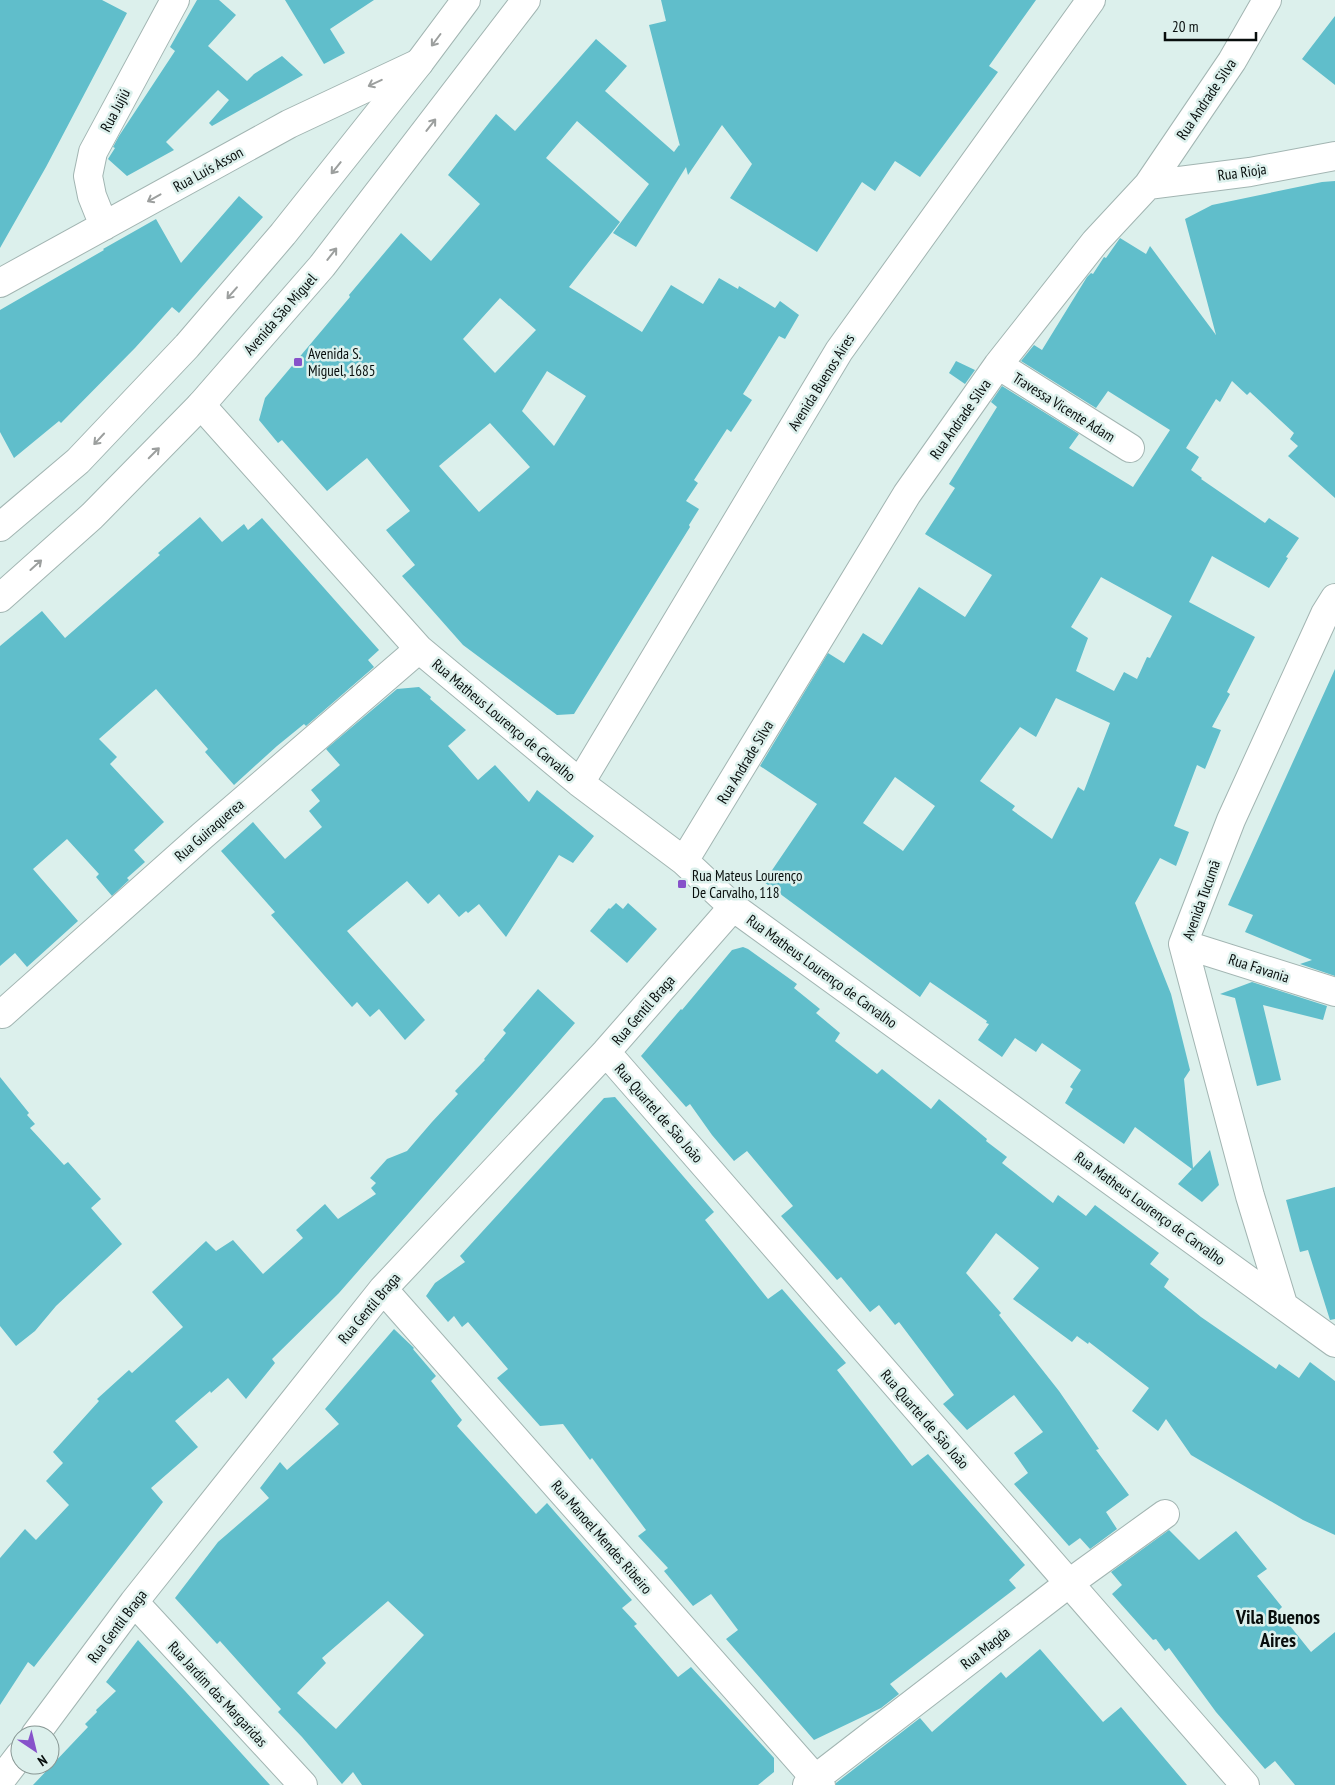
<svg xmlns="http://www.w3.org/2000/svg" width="1335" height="1785" font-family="'PT Sans Narrow',sans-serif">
<rect width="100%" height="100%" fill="#dcf0ec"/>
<path fill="#60becb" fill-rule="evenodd" d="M0,0H102L127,13L46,167L0,248Z
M197,0H219L236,15L208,46L247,81L254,74L282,56L303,75L212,126L209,123L229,100L218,90L166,142L174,150L127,176L108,159L115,148L113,147L119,136L175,51L170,47Z
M285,0H374L330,29L345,53L324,64Z
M661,0H1036L989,66L998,72L920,177L895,161L875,191L862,182L817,252L730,198L752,164L722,125L688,175L686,167L636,247L613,233L649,184L577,121L546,158L620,222L569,287L642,332L671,285L703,304L719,278L738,289L739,286L775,308L780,301L799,315L785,339L779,336L743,394L752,400L731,432L727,429L694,480L698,483L686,501L699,509L689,525L690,527L574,714L557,715L463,645L402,576L415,565L386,530L410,511L367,458L327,491L282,440L278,443L259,420L265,398L350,297L349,295L401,233L431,261L480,204L448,175L496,114L515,131L596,39L627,66L605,91L674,152L679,145L680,146L649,25L666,21ZM500,298L536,330L495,373L463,339ZM547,371L586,396L554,446L522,411ZM490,423L530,467L479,512L439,466Z
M1335,16V85L1302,59Z
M1335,181V498L1288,456L1298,446L1290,439L1294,433L1250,392L1247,395L1232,381L1220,402L1216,399L1186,448L1199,457L1191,470L1202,478L1201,479L1265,523L1269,518L1299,538L1286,557L1288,558L1269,588L1212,556L1189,602L1255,637L1227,692L1230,694L1212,727L1221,730L1205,769L1197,765L1174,826L1189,832L1176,866L1160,858L1135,903L1171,994L1190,1070L1184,1079L1193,1168L1210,1150L1219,1185L1202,1202L1178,1184L1192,1169L1135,1127L1124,1144L1065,1103L1073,1089L1070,1087L1081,1070L1042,1043L1036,1052L1015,1038L1002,1057L978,1040L989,1024L986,1023L987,1021L930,982L920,997L764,882L817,804L760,766L828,653L844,663L863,633L882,645L919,587L965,617L992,575L925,534L955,488L949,484L997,407L991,402L1002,386L1079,434L1069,448L1133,487L1170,430L1108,391L1096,408L1021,361L1034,345L1042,350L1087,277L1091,273L1093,274L1104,257L1106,258L1120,238L1146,254L1150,246L1216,335L1185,219L1212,205L1322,182ZM1101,577L1172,616L1150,658L1147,657L1137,679L1124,672L1114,691L1076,671L1088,638L1071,627ZM1056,698L1110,723L1084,791L1078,787L1052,839L1012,810L1015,806L980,781L1020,727L1036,737ZM895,777L935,806L903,851L863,823Z
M239,196L263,217L179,313L172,307L135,348L61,423L59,421L14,458L0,432V310L104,250L103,249L156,219L181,263Z
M956,361L975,370L965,384L949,373Z
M200,517L222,542L244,524L248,530L262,518L379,650L368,660L374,667L306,726L304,724L277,746L234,785L205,752L208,749L156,689L99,739L117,757L110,764L164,822L134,850L145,862L127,878L129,880L112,896L96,877L99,874L67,839L33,869L78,921L27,967L15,953L0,966V646L42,611L65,638L160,555L158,553Z
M1335,669V976L1300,964L1312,960L1245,932L1253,915L1228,905Z
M419,687L431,697L430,699L466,730L448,746L478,780L495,765L529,802L537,790L594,836L573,863L559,855L506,937L479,904L468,913L466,911L459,917L439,894L428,904L407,881L347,931L425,1020L405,1040L379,1009L370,1017L357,1002L352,1007L271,915L275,912L221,851L253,822L285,859L322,827L309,811L320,801L311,790L340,765L326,749L397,689Z
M616,903L623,909L628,903L657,929L627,963L590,931L609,908L610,909Z
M743,947L748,949L797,984L794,988L820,1009L816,1013L840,1033L835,1041L877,1074L882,1069L931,1109L939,1099L987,1139L986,1141L1007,1157L1002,1163L1053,1203L1058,1195L1086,1216L1095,1205L1159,1253L1150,1264L1169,1279L1164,1287L1201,1317L1276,1369L1279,1364L1299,1378L1310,1362L1335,1381V1535L1303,1520L1191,1455L1166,1419L1158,1431L1132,1411L1149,1388L1089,1342L1088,1344L1077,1336L1072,1342L1013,1299L1039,1268L996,1233L966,1273L1001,1313L999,1315L1059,1391L1097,1446L1099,1449L1096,1450L1129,1495L1106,1512L1117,1529L1090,1549L1080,1538L1069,1546L1014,1484L1028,1473L1014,1453L1043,1432L1014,1395L967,1430L943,1404L954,1395L899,1322L895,1325L879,1305L870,1312L841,1277L837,1280L781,1216L793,1206L747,1151L734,1161L712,1135L690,1104L686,1107L641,1056L681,1009L682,1010L732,950Z
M1252,982L1327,1006L1323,1020L1263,1005L1281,1080L1257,1086L1235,998L1220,994Z
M538,989L575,1023L339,1293L272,1359L275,1363L246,1399L228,1378L211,1393L210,1391L175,1421L198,1447L151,1488L163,1502L34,1667L28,1662L0,1705V1558L25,1529L36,1540L69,1505L46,1481L63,1463L53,1452L99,1401L97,1399L129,1370L132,1373L183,1327L152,1292L206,1241L216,1251L233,1240L263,1274L303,1238L296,1230L325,1204L338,1219L376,1194L371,1188L376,1183L370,1178L387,1159L407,1151L432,1122L458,1094L455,1091L485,1060L484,1059L506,1033L503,1030Z
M0,1077L29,1113L27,1115L35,1124L30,1128L64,1165L68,1162L101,1199L91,1208L122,1244L56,1306L35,1331L16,1346L0,1326Z
M615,1097L714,1212L705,1220L768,1299L782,1289L846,1363L837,1370L912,1466L928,1454L1025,1565L1009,1580L1016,1588L890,1684L899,1694L881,1708L814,1740L726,1639L738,1630L711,1594L693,1606L664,1571L668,1568L638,1536L646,1530L592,1458L590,1460L563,1424L540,1426L497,1378L508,1369L468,1322L462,1327L454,1316L448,1322L426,1296L435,1283L465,1262L460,1256L604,1098Z
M1335,1187V1319L1330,1320L1308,1250L1300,1252L1286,1200Z
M394,1329L414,1348L413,1349L436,1376L431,1381L462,1420L457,1426L536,1514L547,1503L632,1600L622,1608L637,1624L634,1626L678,1677L691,1667L774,1758V1772L758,1785H362L353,1772L342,1784L302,1737L278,1712L281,1709L220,1641L217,1644L175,1598L218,1542L269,1498L260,1488L280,1462L287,1470L339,1424L325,1409ZM388,1601L424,1635L336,1729L297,1693L326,1663L322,1658Z
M1169,1530L1199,1560L1236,1531L1267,1569L1257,1576L1282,1607L1278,1611L1311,1652L1335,1632V1785H1295L1275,1761L1265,1769L1216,1712L1169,1648L1165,1651L1156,1639L1153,1640L1112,1594L1122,1585L1111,1572Z
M138,1640L185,1691L270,1785H33L88,1727L85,1724L97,1712L96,1710L116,1691L106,1682Z
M1040,1649L1103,1722L1121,1707L1187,1785H836V1783L920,1718L932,1732L1001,1672L1006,1678Z"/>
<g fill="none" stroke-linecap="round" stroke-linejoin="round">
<defs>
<path id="minor" d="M1148,185L1250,172L1335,156
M104,226L92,196L88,176L93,152L175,0
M0,283L289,124L419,63
M998,365L1130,448
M201,405L419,649L580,783L684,861L733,907L1335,1343
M580,783L839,351L1091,0
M684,861L907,494L998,365L1095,242L1148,185L1232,61L1267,0
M1183,944L1335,992
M2,1014L202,836L419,649
M606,1052L1245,1785
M383,1289L821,1785
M1283,1304L1250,1196L1183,944L1231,820L1325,614L1335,598
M134,1602L303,1785
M35,1735L134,1602L383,1289L606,1052L733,907
M0,1781L20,1755
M807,1785L1068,1584L1165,1514"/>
<path id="major" d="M0,527L78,461L187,346L283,234L419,63L466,0
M0,598L92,516L201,405L322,266L526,0"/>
</defs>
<use href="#minor" stroke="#a2b5b2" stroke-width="30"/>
<use href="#major" stroke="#a2b5b2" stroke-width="30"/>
<use href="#minor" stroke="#fff" stroke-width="28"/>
<use href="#major" stroke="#fff" stroke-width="28"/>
</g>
<defs><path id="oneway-shaft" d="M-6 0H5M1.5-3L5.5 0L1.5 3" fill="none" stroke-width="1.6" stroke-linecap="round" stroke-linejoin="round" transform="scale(1.25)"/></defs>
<g stroke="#9c9f9e">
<use href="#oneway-shaft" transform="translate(436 40) rotate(127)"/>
<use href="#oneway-shaft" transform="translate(375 83) rotate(155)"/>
<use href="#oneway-shaft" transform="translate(431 125) rotate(-52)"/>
<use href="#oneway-shaft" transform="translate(336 168) rotate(129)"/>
<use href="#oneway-shaft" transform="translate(154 198) rotate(151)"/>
<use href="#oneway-shaft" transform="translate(332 254) rotate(-52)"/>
<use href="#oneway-shaft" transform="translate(232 293) rotate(131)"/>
<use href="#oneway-shaft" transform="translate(99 439) rotate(133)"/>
<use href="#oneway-shaft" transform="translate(154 453) rotate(-45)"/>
<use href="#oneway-shaft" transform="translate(36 565) rotate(-42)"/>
</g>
<g fill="#8752ca" stroke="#dcf0ec" stroke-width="2">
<rect x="293" y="357" width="10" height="10" rx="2.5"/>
<rect x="677" y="879" width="10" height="10" rx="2.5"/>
</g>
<g text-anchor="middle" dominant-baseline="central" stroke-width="5" stroke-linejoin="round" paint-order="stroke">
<g font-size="15" fill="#080e0d" stroke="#dcf0ec">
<text transform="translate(1206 99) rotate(-56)">Rua Andrade Silva</text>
<text transform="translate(115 110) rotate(-62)">Rua Jujiú</text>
<text transform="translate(208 169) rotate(-29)">Rua Luís Asson</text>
<text transform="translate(1242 172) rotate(-8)">Rua Rioja</text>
<text transform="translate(280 314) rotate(-49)">Avenida São Miguel</text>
<text transform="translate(821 382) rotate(-58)">Avenida Buenos Aires</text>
<text transform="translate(1064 407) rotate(32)">Travessa Vicente Adam</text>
<text transform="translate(960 419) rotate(-55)">Rua Andrade Silva</text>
<text transform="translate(504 720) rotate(40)">Rua Matheus Lourenço de Carvalho</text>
<text transform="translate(745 762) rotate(-59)">Rua Andrade Silva</text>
<text transform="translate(209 830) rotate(-41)">Rua Guiraquerea</text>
<text transform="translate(1201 900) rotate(-70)">Avenida Tucumã</text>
<text transform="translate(1259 968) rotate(18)">Rua Favania</text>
<text transform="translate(822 971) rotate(36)">Rua Matheus Lourenço de Carvalho</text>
<text transform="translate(643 1010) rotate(-49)">Rua Gentil Braga</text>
<text transform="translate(659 1113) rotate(49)">Rua Quartel de São João</text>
<text transform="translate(1150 1208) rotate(36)">Rua Matheus Lourenço de Carvalho</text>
<text transform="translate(369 1308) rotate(-50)">Rua Gentil Braga</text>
<text transform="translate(925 1419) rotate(49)">Rua Quartel de São João</text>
<text transform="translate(602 1537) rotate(49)">Rua Manoel Mendes Ribeiro</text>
<text transform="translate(117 1626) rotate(-53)">Rua Gentil Braga</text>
<text transform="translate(985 1648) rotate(-38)">Rua Magda</text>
<text transform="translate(218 1694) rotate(47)">Rua Jardim das Margaridas</text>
</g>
<g font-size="15" fill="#080e0d" stroke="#dcf0ec" text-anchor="start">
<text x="308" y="353">Avenida S.<tspan x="308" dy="17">Miguel, 1685</tspan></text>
<text x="692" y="875">Rua Mateus Lourenço<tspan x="692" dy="17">De Carvalho, 118</tspan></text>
</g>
<g font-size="20" font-weight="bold" fill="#080e0d" stroke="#dcf0ec">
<text x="1278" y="1617">Vila Buenos<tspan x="1278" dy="23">Aires</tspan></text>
</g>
</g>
<g transform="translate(35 1750) rotate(145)"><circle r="24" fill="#dcf0ec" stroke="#879693"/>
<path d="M0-4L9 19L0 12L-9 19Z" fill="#8752ca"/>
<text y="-8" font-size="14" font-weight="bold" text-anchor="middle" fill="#080e0d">N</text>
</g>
<path d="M1165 32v8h91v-8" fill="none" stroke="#080e0d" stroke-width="2.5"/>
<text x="1172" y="32" font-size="15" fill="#080e0d" stroke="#dcf0ec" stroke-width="4" paint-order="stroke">20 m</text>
</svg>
